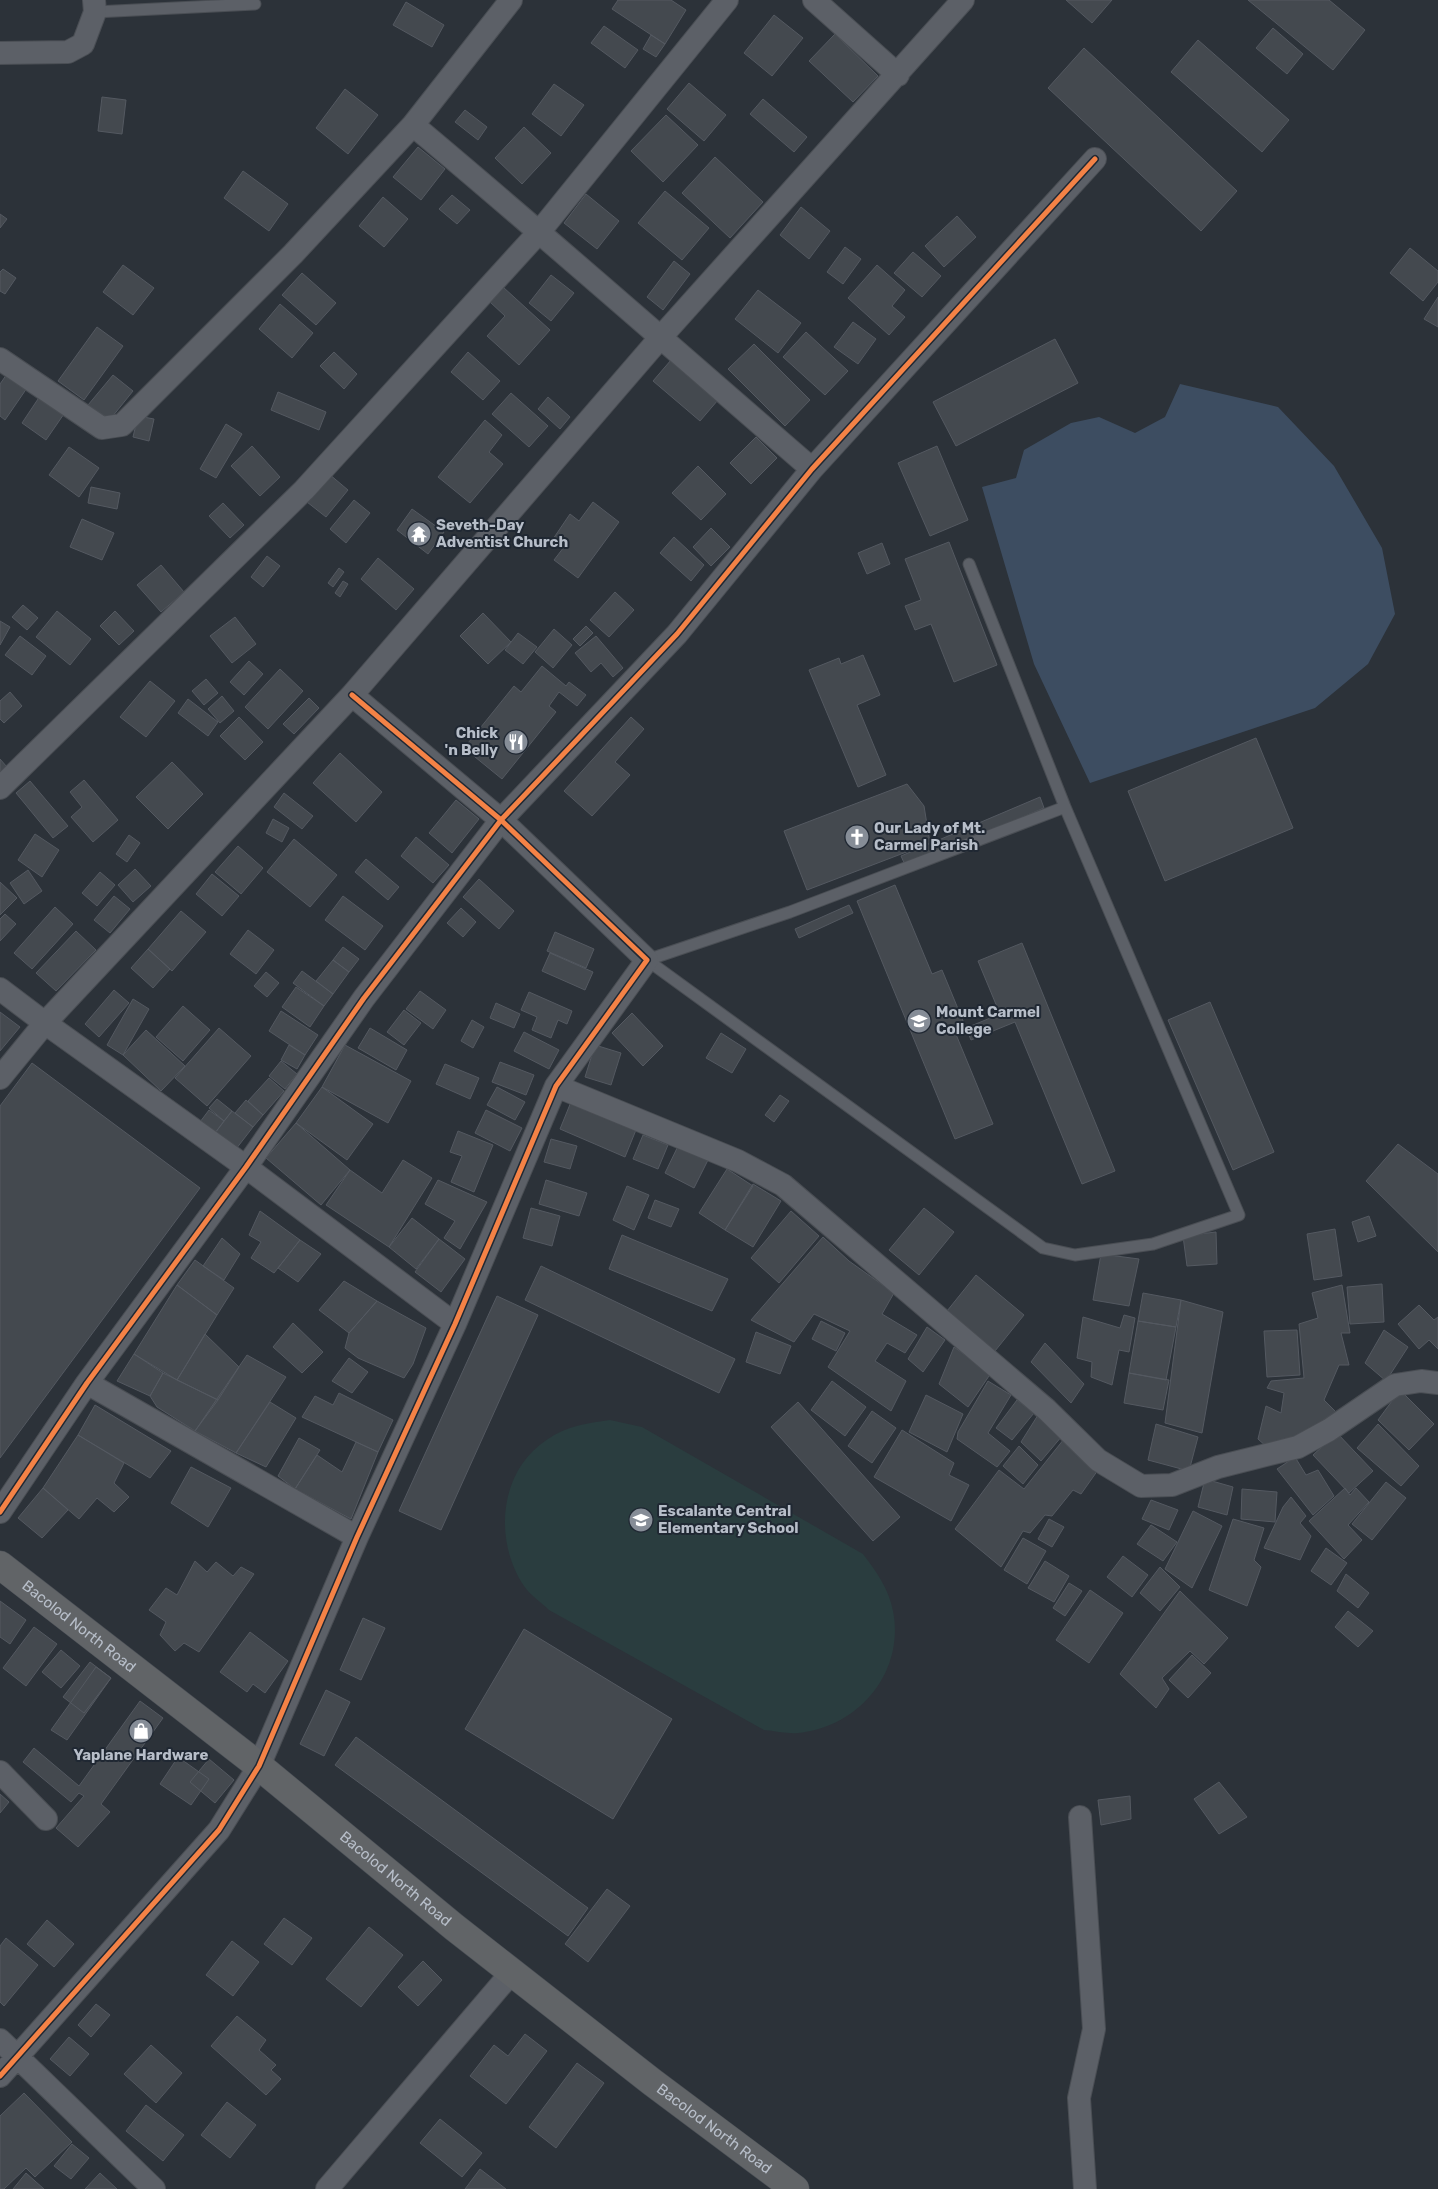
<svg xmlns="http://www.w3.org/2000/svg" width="1438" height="2189" font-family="Rubik,sans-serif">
<rect width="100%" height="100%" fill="#2c3239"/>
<path fill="#2a3d3f" d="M610,1420L642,1427L863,1554C876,1571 889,1589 893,1611C905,1672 859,1727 798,1733C788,1734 775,1731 764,1730L549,1610C541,1602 530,1595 524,1586C493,1540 499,1470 548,1439C567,1426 587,1423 610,1420Z"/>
<path fill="#3d4d61" d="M1180,384L1278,407L1334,466L1382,548L1395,614L1368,664L1315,708L1090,783L1034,664L982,487L1016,478L1024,450L1071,423L1099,417L1135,433L1165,417Z"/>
<path fill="#44494f" stroke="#545961" d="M618,0H671L686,10L665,44L612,9Z
M1066,0H1112L1092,23Z
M1248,0H1329L1365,30L1333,70Z
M406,2L444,25L432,47L393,25Z
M774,15L803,38L772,76L744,53Z
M604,26L638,50L625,68L591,43Z
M1273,28L1303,54L1287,74L1256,48Z
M835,34L878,76L853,102L809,61Z
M651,35L665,44L656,57L643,49Z
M1198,40L1289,120L1262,152L1171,72Z
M1084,48L1237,191L1201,231L1048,88Z
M689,83L726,115L704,141L667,109Z
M554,84L584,105L561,136L532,114Z
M345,89L378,115L348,154L316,128Z
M102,97L126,100L122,134L98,131Z
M763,99L807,137L794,152L750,114Z
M465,110L487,127L478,140L455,122Z
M666,115L698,145L663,182L631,151Z
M524,127L551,153L522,184L495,158Z
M418,147L445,169L421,200L393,177Z
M715,157L763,202L730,238L682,193Z
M243,171L288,204L269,231L224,198Z
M665,191L709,228L682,260L638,223Z
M586,194L619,221L597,249L564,223Z
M452,195L470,210L457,224L439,209Z
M383,197L408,219L384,247L359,226Z
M801,207L830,231L809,259L780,235Z
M0,214L7,219L0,228Z
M957,216L976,237L944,267L925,246Z
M845,247L861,259L843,284L827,272Z
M1410,248L1438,271V282L1423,301L1390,273Z
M913,252L941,276L922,297L894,273Z
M674,261L690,274L663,310L647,297Z
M123,265L154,288L133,315L103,292Z
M877,265L905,290L892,306L905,317L889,335L848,298Z
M3,269L16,278L5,294L0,291V272Z
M302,273L336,303L316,325L282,295Z
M551,275L574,293L551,321L529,303Z
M503,287L550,330L519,365L487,336L505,316L490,302Z
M758,290L801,323L778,353L735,319Z
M1438,297V327L1424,319Z
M280,304L313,333L292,358L259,329Z
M853,322L876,339L858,364L834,347Z
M97,327L123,346L84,400L58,381Z
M806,332L848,371L825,395L783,357Z
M1055,339L1078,383L956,446L933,402Z
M754,344L810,400L785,426L728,369Z
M334,352L357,374L344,389L320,366Z
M468,352L500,381L483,400L451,372Z
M671,360L718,400L700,421L653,381Z
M7,374L27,388L5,420L0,416V384Z
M113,375L133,391L108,422L88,405Z
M278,392L326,412L319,430L271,410Z
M42,393L66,411L46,440L22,423Z
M511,393L548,426L529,447L492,414Z
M548,397L570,417L560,429L538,409Z
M138,416L154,419L149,441L133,437Z
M485,420L502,435L489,452L503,464L470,503L438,477Z
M226,424L242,434L216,478L200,469Z
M756,437L777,458L751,484L730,463Z
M252,446L280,477L260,496L231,466Z
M937,446L968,520L930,536L898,463Z
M69,447L99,468L79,497L49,475Z
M698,466L726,494L701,520L672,493Z
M329,474L348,490L326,517L307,502Z
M91,487L120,493L117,509L88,503Z
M354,500L370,513L346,543L330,529Z
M593,502L619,522L578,578L554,560L564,547L553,539L570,514L579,521Z
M223,503L244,525L230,538L209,516Z
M412,509L444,532L428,554L397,530Z
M82,519L114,533L102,560L70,547Z
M711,528L730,547L711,566L693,547Z
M674,537L704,565L691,581L660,553Z
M949,542L997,665L954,682L931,624L915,630L905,606L921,600L905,559Z
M882,543L890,564L867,574L858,553Z
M267,556L280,566L263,587L251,577Z
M378,558L414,589L396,610L361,579Z
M161,565L184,592L161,612L137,585Z
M339,568L344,572L333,587L328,583Z
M343,581L348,584L340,597L335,593Z
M615,592L634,610L609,637L590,620Z
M23,605L38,618L27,630L12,617Z
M57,611L91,639L70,665L36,637Z
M115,611L134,631L119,645L100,626Z
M483,613L511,642L488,664L460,636Z
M235,617L256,644L232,663L210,636Z
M0,621L10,627L0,645Z
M586,626L593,633L580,646L573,639Z
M554,629L572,645L553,668L535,652Z
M518,633L537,647L523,664L505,650Z
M20,636L46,656L32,675L5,655Z
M596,636L623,668L613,677L601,663L591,672L575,653Z
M863,655L880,695L857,705L886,775L858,787L809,670L839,658L841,664Z
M249,661L263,674L244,695L230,682Z
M542,666L566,686L569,682L586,695L577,706L559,692L549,706L556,712L502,779L464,748L514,686L521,692Z
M280,669L303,691L268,729L245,707Z
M206,679L218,693L204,705L192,691Z
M150,681L175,701L146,737L120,717Z
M10,692L22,706L4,723L0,719V701Z
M222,696L234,711L220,723L208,709Z
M309,698L319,708L294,734L283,724Z
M188,699L218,722L208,736L178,713Z
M239,717L263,742L245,760L220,736Z
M631,717L644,729L615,762L630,775L592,816L564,791Z
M1256,738L1293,828L1165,881L1128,791Z
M340,753L382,792L356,822L313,783Z
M0,759L7,767L0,774Z
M172,762L203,794L168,829L136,797Z
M84,780L118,820L93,842L71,817L82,807L70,792Z
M30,781L68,826L53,838L16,793Z
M907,784L924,806L930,843L807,890L784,831Z
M284,793L313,816L302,829L274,807Z
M1040,797L1044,808L906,867L901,856Z
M456,800L479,819L452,853L429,833Z
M273,819L289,828L282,842L266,833Z
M35,834L59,850L42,877L18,860Z
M129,835L140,843L127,862L116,854Z
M416,837L449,865L433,883L401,856Z
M294,839L337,875L310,907L267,872Z
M238,846L263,868L241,894L215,872Z
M366,859L399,887L388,900L355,872Z
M135,869L151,886L133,902L118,885Z
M28,870L42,891L24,904L10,883Z
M100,872L115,885L97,906L82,893Z
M212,874L239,896L222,916L196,894Z
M479,879L514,911L499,929L463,897Z
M0,882L17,898L0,915Z
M895,885L932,974L942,970L966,1028L955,1032L993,1124L955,1139L857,901Z
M114,896L130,909L110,933L94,920Z
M343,896L383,926L365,950L325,920Z
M849,905L853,913L799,938L795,929Z
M55,907L73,924L32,969L14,953Z
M461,908L476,922L463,937L447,923Z
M181,911L206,932L172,971L148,949Z
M5,914L16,924L0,941V919Z
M248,930L274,950L256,974L230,954Z
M76,931L96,950L56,991L36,973Z
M555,932L594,949L586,968L547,951Z
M1022,943L1115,1171L1082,1184L1015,1022L971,1040L966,1028L1000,1014L978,961Z
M343,947L359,959L349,972L333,960Z
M148,949L170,969L153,988L131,968Z
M550,953L593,972L585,990L542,971Z
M333,960L349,972L333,994L316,981Z
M302,971L333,994L324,1006L293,983Z
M266,972L279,983L267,997L254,986Z
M296,987L324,1006L310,1027L282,1007Z
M114,990L129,1003L99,1037L85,1024Z
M420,991L446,1010L433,1029L406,1009Z
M529,992L572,1011L567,1024L558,1020L551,1038L532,1030L537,1017L521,1010Z
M133,999L149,1009L123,1055L107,1045Z
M1210,1002L1274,1152L1233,1170L1168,1020Z
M496,1003L520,1014L514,1028L490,1018Z
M183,1006L210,1030L183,1061L156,1037Z
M404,1010L421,1023L404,1045L387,1032Z
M281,1011L318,1035L305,1055L269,1031Z
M0,1012L20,1027L0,1051Z
M632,1013L663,1046L643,1066L612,1033Z
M472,1020L484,1027L473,1048L461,1041Z
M219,1028L251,1056L207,1106L175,1078Z
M370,1028L407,1050L396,1070L358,1048Z
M146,1030L185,1066L161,1091L123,1055Z
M524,1032L559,1050L549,1069L514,1051Z
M721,1033L746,1049L732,1073L706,1058Z
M289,1045L305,1055L297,1069L281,1060Z
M345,1045L411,1081L388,1123L322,1087Z
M595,1045L621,1053L611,1085L585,1077Z
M281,1061L297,1074L285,1089L269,1076Z
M500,1062L534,1075L526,1095L492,1082Z
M32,1063L200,1188L0,1458V1106Z
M445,1064L479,1078L470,1099L436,1084Z
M269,1078L284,1091L263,1115L248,1101Z
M322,1087L373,1124L347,1160L296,1123Z
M497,1087L525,1102L515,1120L487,1105Z
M780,1095L789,1101L774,1122L765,1115Z
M573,1097L638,1125L625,1157L560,1129Z
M217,1099L232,1111L224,1121L209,1108Z
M246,1100L263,1115L253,1127L235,1113Z
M209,1110L224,1121L215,1133L200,1122Z
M486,1110L522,1128L510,1151L475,1133Z
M232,1111L253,1127L236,1149L215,1133Z
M296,1123L350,1170L321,1205L266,1158Z
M458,1131L493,1145L474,1192L451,1182L462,1156L450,1152Z
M643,1135L668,1145L658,1169L633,1159Z
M551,1139L577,1146L570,1169L544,1162Z
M680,1142L710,1156L694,1188L665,1173Z
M1398,1144L1438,1174V1252L1366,1181Z
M403,1160L432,1178L389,1247L326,1205L350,1170L382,1193Z
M727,1169L753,1186L725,1230L699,1213Z
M438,1180L487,1202L460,1249L444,1238L455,1221L425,1204Z
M546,1180L587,1193L579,1216L539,1204Z
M753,1184L781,1201L753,1247L725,1230Z
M627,1186L649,1195L634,1230L613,1220Z
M655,1200L679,1209L671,1227L648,1218Z
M531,1208L560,1216L552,1246L523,1238Z
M924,1208L954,1232L919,1275L889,1250Z
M260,1211L300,1240L274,1273L251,1258L261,1242L249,1235Z
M791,1211L819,1236L779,1283L751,1258Z
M1369,1216L1376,1236L1358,1242L1352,1222Z
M412,1218L439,1239L416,1269L389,1247Z
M1335,1229L1342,1276L1314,1280L1307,1234Z
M1216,1232L1217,1264L1187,1266L1183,1236Z
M622,1235L728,1279L712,1311L609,1269Z
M823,1237L849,1261L894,1293L882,1314L917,1335L905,1353L887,1343L875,1361L906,1381L891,1411L828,1367L850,1331L814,1314L794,1342L751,1320Z
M222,1238L240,1254L224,1280L203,1266Z
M439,1239L465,1259L441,1292L415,1272Z
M300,1240L321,1254L298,1282L278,1268Z
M1101,1254L1139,1259L1129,1306L1093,1300Z
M195,1260L234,1288L217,1315L177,1285Z
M541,1266L735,1359L719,1393L525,1300Z
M976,1275L1024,1315L995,1351L947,1311Z
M344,1281L377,1301L349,1333L319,1310Z
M1382,1284L1384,1322L1350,1324L1347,1287Z
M177,1285L217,1315L177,1380L134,1354Z
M1342,1285L1350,1333H1341L1349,1365H1339L1324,1400L1339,1415L1304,1438L1267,1447L1258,1439L1266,1406L1281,1413L1284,1393L1267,1388L1271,1381L1304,1378L1299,1324L1318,1318L1312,1293Z
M1143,1293L1181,1300L1176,1327L1138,1321Z
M497,1296L538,1315L441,1530L399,1511Z
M1181,1300L1223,1312L1202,1433L1165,1423Z
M377,1301L426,1328L413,1364L404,1378L358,1358L345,1348L349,1333Z
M1419,1305L1434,1320L1438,1317V1349L1429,1340L1419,1349L1398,1324Z
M1124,1315L1135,1318L1129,1352L1119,1350L1112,1385L1091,1377L1092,1362L1077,1358L1083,1317L1120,1328Z
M821,1321L845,1333L836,1351L812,1339Z
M1138,1321L1176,1327L1166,1380L1129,1373Z
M293,1323L323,1352L302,1373L273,1347Z
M927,1327L945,1340L923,1372L908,1359Z
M1297,1330L1300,1375L1267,1377L1264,1331Z
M1384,1330L1408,1347L1386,1381L1365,1363Z
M756,1332L791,1346L780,1374L746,1362Z
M205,1334L239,1367L218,1400L177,1380Z
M1045,1343L1084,1384L1071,1403L1031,1362Z
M954,1347L991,1373L968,1407L939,1384Z
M134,1354L163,1373L150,1396L117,1381Z
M247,1355L286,1377L236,1453L195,1431Z
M349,1358L368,1372L352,1393L332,1381Z
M163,1373L218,1400L195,1431L157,1407L150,1396Z
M1129,1373L1169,1380L1163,1410L1124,1403Z
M832,1381L866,1407L845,1436L811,1410Z
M988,1381L1011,1395L988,1433L1010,1451L997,1467L957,1439L958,1432Z
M1400,1390L1434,1424L1409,1450L1378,1420Z
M339,1393L393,1420L378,1452L302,1417L315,1396L333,1405Z
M926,1395L963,1414L947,1452L909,1432Z
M1017,1400L1034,1413L1012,1440L996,1428Z
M270,1402L296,1418L266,1467L236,1453Z
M798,1402L900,1517L873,1541L771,1427Z
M95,1405L171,1451L150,1478L78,1435Z
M872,1411L896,1428L872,1463L848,1446Z
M1038,1415L1062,1436L1041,1461L1021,1442Z
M1156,1424L1198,1437L1189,1471L1148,1460Z
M1378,1424L1419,1466L1401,1486L1357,1448Z
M902,1430L954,1463L949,1475L969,1485L951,1521L874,1477Z
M1337,1433L1373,1471L1349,1493L1313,1455Z
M78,1435L124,1463L114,1483L129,1497L114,1512L97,1498L79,1519L43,1488Z
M299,1438L320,1450L295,1489L278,1476Z
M1064,1439L1098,1470L1081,1494L1073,1490L1052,1516L1045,1515L1030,1533L1023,1531L1001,1567L955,1529L999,1470L1024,1489Z
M356,1442L378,1452L351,1519L295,1489L317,1455L342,1472Z
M1019,1446L1038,1465L1023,1484L1003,1466Z
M1295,1457L1306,1475L1318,1470L1334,1496L1313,1515L1277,1469Z
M191,1467L231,1488L208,1527L171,1503Z
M1205,1479L1233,1487L1227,1515L1198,1507Z
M1386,1482L1406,1498L1372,1540L1352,1524Z
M43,1488L68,1510L42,1538L18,1518Z
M1345,1488L1350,1495L1356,1488L1369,1502L1348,1525L1362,1540L1344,1559L1309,1521Z
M1242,1489L1277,1492L1275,1522L1241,1519Z
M1291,1497L1306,1516L1300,1523L1311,1536L1300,1560L1264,1548L1283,1507Z
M1151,1500L1178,1510L1169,1530L1142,1519Z
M1193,1511L1222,1526L1192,1588L1165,1569Z
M1049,1519L1064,1527L1052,1547L1038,1539Z
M1233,1519L1264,1528L1254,1560L1261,1567L1247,1606L1209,1590Z
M1151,1525L1177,1542L1163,1561L1137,1544Z
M1023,1538L1046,1551L1027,1584L1004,1570Z
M1326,1548L1347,1563L1331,1585L1311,1571Z
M1123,1556L1148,1575L1132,1597L1107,1577Z
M195,1561L207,1572L216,1562L233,1576L241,1567L254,1574L199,1652L184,1643L175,1651L160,1635L166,1622L149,1610L166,1588L177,1595Z
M1045,1561L1069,1576L1054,1602L1028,1588Z
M1160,1567L1180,1587L1160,1611L1140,1593Z
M1346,1574L1369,1593L1358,1608L1337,1591Z
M1069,1583L1082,1591L1065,1616L1053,1608Z
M1090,1590L1123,1613L1089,1663L1056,1640Z
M1180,1591L1228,1638L1204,1664L1190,1651L1162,1678L1169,1689L1156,1708L1120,1674Z
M0,1601L26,1620L10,1644L0,1637Z
M1348,1611L1373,1631L1358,1647L1335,1627Z
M363,1618L385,1628L361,1680L340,1670Z
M34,1627L57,1644L26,1686L3,1668Z
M524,1629L672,1719L613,1819L465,1729Z
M250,1632L288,1661L265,1693L253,1684L247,1692L220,1672Z
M61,1650L80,1666L61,1688L42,1672Z
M1192,1655L1211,1673L1188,1698L1169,1680Z
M90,1662L111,1678L84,1713L63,1697Z
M96,1667L111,1678L67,1740L51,1730Z
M326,1690L350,1702L324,1756L300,1744Z
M140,1701L163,1718L101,1804L110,1812L78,1847L56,1828L84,1796L79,1793L71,1802L23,1762L34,1748L79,1786Z
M356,1737L588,1908L568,1936L335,1765Z
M178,1757L209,1779L191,1805L160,1784Z
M209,1759L234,1780L215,1803L190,1782Z
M1219,1782L1247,1817L1219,1834L1194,1799Z
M0,1794L9,1802L0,1813Z
M1130,1796L1131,1819L1101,1825L1098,1800Z
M607,1889L630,1906L588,1962L565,1944Z
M284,1918L312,1938L292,1965L264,1944Z
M47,1920L74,1944L54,1967L27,1944Z
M369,1927L403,1955L361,2007L326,1979Z
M6,1938L38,1965L4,2006L0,2002V1946Z
M232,1941L259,1962L233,1996L206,1975Z
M423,1961L442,1980L418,2006L398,1987Z
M96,2004L110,2015L91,2037L78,2025Z
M237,2016L266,2040L259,2050L276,2065L271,2070L281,2079L266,2095L211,2046Z
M525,2034L547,2051L506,2104L470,2076L494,2045L508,2056Z
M69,2037L89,2054L70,2076L50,2059Z
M151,2045L182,2073L156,2103L124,2074Z
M577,2063L604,2083L556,2148L529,2127Z
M24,2093L72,2142L35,2177L26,2168L4,2189H0V2116Z
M227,2102L256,2125L230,2158L201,2135Z
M146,2105L184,2135L163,2161L126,2131Z
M440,2119L482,2153L462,2177L420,2143Z
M72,2144L89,2158L71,2179L54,2166Z
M480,2169L506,2189H465Z
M26,2173L44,2189H13Z
M100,2173L117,2189H85Z"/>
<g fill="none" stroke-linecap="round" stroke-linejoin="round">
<defs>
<path id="lane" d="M95,12L255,4
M647,960L1043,1248L1075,1255L1153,1244L1239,1215L1065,807L969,564
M647,960L790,912L1065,807"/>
<path id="street" d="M814,0L898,75
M0,53L68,52L83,44L95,12L94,0
M413,125C548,238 679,354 812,469
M0,359L102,428L122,425L293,254L413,125L511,0
M0,788L304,490L540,231L727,0
M0,989L45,1023L246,1167L455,1324
M0,1078L45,1023L352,695L660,338L963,0
M556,1086L738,1161L783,1185L1047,1410L1098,1460L1141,1486L1172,1485L1218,1467L1298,1447L1329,1430L1395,1385L1421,1381L1438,1383
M87,1383L357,1537
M0,1512L87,1383L246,1167L364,998L501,820L677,634L812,469L1095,159
M0,1772L46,1819
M1080,1817L1094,2029L1079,2098L1085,2189
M0,2040L154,2189
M0,2076L219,1830L259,1766L357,1537L455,1324L556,1086L647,960L501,820L352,695
M327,2189L512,1972"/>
<g id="highway">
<path id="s1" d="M0,1565L259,1766L454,1927L652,2082L795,2189"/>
</g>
</defs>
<use href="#lane" stroke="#4a4e54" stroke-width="13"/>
<use href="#street" stroke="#4a4e54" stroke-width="24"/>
<use href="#highway" stroke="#494e55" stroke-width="29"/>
<use href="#lane" stroke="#5c6067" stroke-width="11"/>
<use href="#street" stroke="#5c6067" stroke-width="22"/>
<use href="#highway" stroke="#616467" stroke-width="28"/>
<defs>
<path id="cycleway" d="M0,1512L87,1383L246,1167L364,998L501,820L677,634L812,469L1095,159
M0,2076L219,1830L259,1766L357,1537L455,1324L556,1086L647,960L501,820L352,695"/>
</defs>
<use href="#cycleway" stroke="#202833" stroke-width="8"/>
<use href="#cycleway" stroke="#f48246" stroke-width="5"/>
</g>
<defs>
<symbol id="temple-disc" viewBox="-11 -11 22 22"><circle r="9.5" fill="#868d97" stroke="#202833"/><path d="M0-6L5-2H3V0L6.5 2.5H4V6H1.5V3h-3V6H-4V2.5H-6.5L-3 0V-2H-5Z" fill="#fff"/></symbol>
<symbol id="restaurant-disc" viewBox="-11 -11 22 22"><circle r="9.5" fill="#868d97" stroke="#202833"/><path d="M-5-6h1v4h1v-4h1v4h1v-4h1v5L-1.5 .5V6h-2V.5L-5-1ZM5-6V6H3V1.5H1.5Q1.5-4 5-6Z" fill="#fff"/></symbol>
<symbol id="church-disc" viewBox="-11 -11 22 22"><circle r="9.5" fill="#868d97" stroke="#202833"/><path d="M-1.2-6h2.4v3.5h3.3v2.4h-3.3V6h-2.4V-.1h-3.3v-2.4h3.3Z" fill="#fff"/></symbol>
<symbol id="school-disc" viewBox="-11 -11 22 22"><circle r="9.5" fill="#868d97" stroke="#202833"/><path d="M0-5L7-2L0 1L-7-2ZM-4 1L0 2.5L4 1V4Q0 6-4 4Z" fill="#fff"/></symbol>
<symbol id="shop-disc" viewBox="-11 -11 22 22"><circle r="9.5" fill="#868d97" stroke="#202833"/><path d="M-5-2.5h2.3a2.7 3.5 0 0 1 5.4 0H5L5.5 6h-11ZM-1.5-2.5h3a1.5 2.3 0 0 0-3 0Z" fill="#fff"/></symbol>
</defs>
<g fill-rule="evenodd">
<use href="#temple-disc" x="405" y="520" width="28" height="28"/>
<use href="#restaurant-disc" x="502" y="728" width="28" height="28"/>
<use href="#church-disc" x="843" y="823" width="28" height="28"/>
<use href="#school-disc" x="905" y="1007" width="28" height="28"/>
<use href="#school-disc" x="627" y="1506" width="28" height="28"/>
<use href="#shop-disc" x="127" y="1717" width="28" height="28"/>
</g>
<g text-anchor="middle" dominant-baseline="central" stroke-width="4" stroke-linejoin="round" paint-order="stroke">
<g font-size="15" font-weight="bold" fill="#b7bec9" stroke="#202833" text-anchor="start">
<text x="436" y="525">Seveth-Day<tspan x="436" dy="17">Adventist Church</tspan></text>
<text x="498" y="733" text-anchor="end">Chick<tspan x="498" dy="17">'n Belly</tspan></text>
<text x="874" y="828">Our Lady of Mt.<tspan x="874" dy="17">Carmel Parish</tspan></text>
<text x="936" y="1012">Mount Carmel<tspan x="936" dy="17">College</tspan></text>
<text x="658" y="1511">Escalante Central<tspan x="658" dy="17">Elementary School</tspan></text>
<text x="141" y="1755" text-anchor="middle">Yaplane Hardware</text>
</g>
<g font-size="15" fill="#b7bec9" stroke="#202833">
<text stroke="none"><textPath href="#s1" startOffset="100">Bacolod North Road</textPath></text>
<text stroke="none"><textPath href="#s1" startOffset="505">Bacolod North Road</textPath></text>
<text stroke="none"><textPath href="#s1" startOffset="910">Bacolod North Road</textPath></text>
</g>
</g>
</svg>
